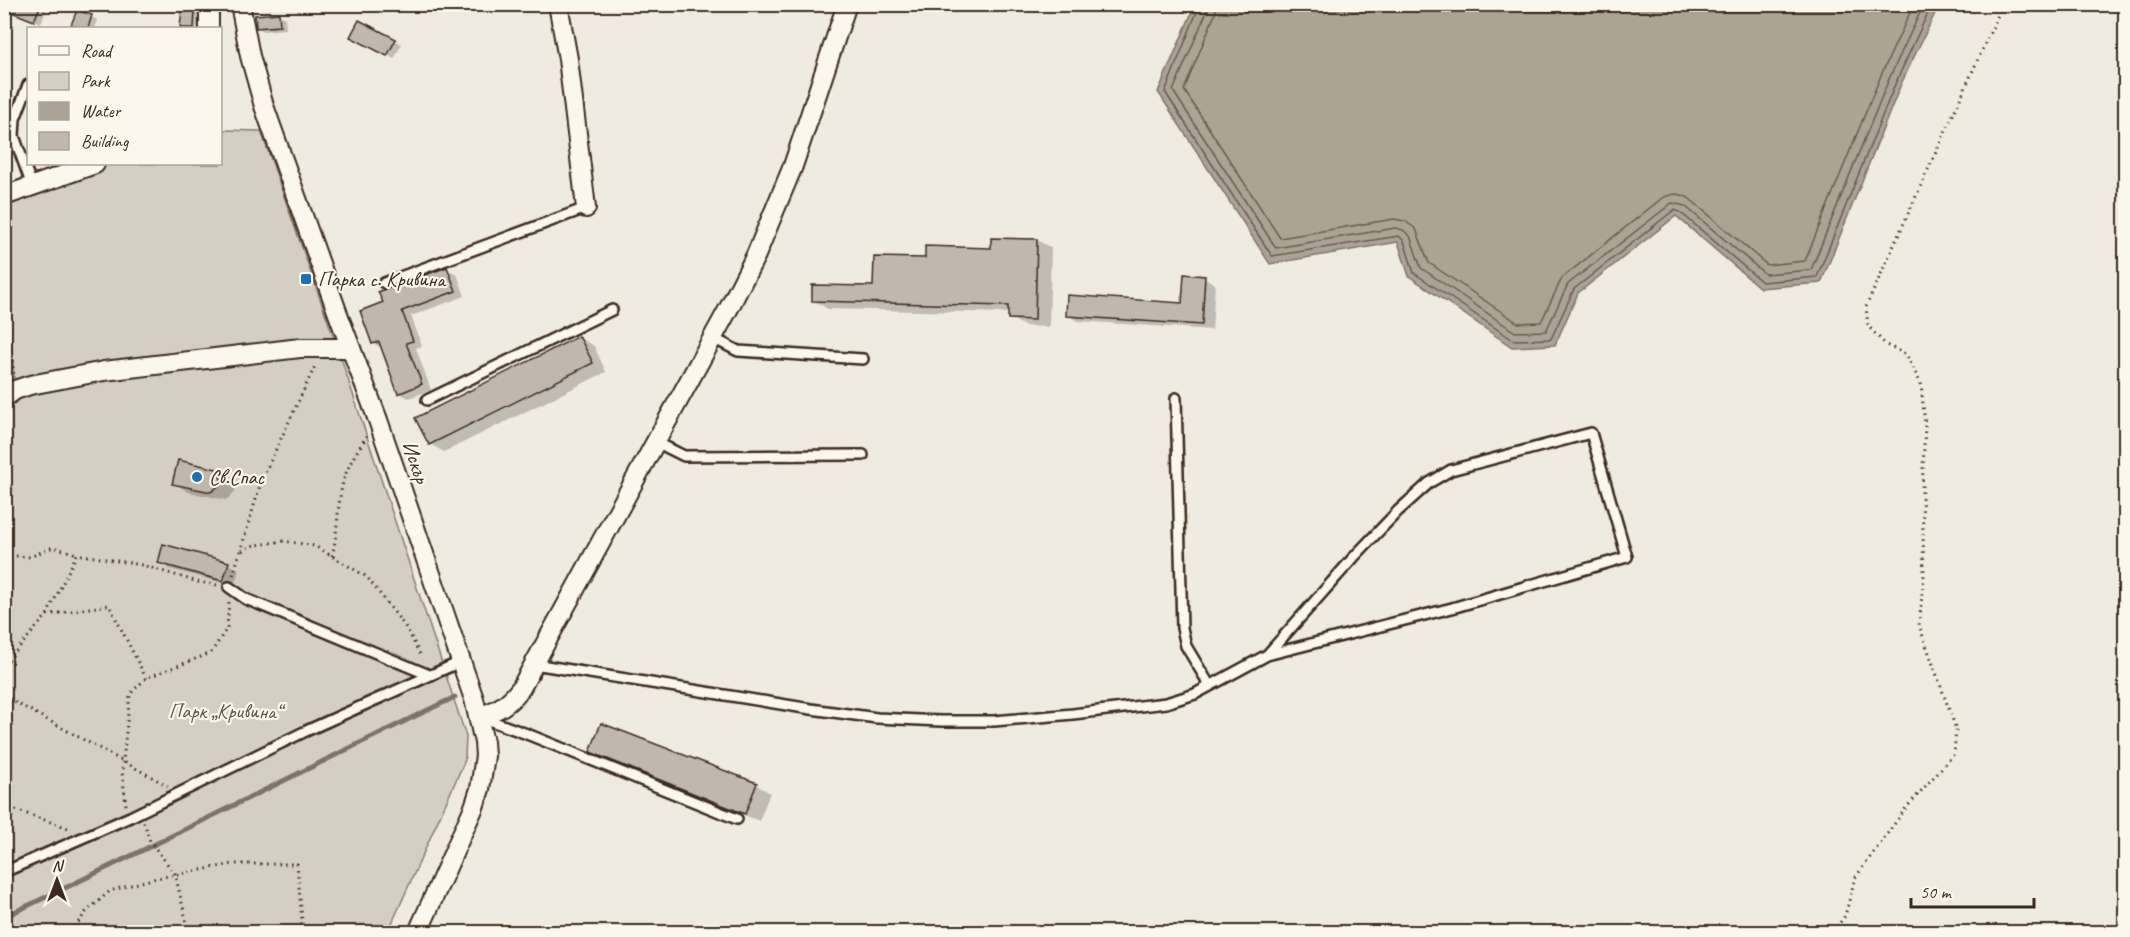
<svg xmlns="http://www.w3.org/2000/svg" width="2130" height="937" font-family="Caveat,sans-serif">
<rect width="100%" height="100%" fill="#f0ebe0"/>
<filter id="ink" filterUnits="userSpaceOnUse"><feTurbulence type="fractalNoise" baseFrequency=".0167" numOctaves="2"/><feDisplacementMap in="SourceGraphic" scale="12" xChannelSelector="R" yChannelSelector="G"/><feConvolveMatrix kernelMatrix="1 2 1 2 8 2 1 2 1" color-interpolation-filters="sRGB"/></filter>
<g filter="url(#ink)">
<path fill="#d5cec3" stroke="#887c70" stroke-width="1.5" d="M221,130L261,131L342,361L466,736L465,760L388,932H5L4,398L15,390L11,340L5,301V196L95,164H220Z"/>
<path fill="#aca397" stroke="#7f7367" stroke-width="1.5" d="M1195,5V4L1939,5L1901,84L1821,283L1760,288L1676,216L1578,293L1555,345L1512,347L1409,276L1398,242L1270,264L1158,92Z"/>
<path fill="#0003" d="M18,4H49L41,23L22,16Z
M183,9L195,10L201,14L200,28H182Z
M78,12L98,20L95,28H71Z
M278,14L285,18L286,29L264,31L258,28Z
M359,22L402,44L394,59L352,36Z
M4,158L10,174L4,176Z
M993,239L1037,240L1051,248L1049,327L1024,326L1010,318V313L828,309L813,300L875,288L926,260L993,250Z
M447,269L457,274L465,296L411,316L422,346L416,348L431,390L409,398L399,393L383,349L373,343L385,303Z
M1205,278L1215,284L1212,330L1078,321L1067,315L1184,305Z
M579,338L594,346L606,372L444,452L430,444Z
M216,470L230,478V482L235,488V492L226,500L188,492L174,483Z
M160,562L228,564L239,570L234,586L170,569Z
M592,752L756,785L770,793L759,821L606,760Z"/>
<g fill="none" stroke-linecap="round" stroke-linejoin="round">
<path stroke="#685a4e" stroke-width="1.5" d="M1200,4L1165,92L1272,256L1399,236L1404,241L1414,273L1513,340L1551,339L1574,289L1674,210L1680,212L1762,282L1817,277L1896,82L1932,4
M1208,4L1207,11L1173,91L1276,248L1395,228L1403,230L1410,236L1421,268L1515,332L1546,331L1568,284L1672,203L1685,206L1765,274L1811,270L1889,79L1924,4
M1217,4L1215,14L1184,90L1280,238L1394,219L1405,221L1416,229L1429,263L1518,323L1541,322L1562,278L1661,199C1671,193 1680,192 1690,199L1767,265L1805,261L1881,75L1914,4"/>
<path stroke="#7f7367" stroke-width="5" d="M4,917C156,846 304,769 455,697"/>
</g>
<path fill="#c0b8ad" stroke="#3b2a1e" stroke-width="1.5" d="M4,4H41L34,21L4,9Z
M182,8L195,9L194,28H180Z
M77,10L92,15L88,28H79L71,25Z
M279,13L280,26L256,28L255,15Z
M359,20L396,39L387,56L350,37Z
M991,238L1037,239L1035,320L1008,319V306L812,301V285L873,286L874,257L925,258V246L991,248Z
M447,267L456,291L402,311L413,341L406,343L422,384L398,394L379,342L372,344L360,311L383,302L378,292Z
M1184,274L1205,276L1202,325L1066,316L1067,295L1182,303Z
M579,336L593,363L429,445L415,418Z
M178,460L217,469L216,473L221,478V484L211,492L172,484Z
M163,544L229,562L223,581L158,563Z
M601,723L757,783L745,814L590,752Z"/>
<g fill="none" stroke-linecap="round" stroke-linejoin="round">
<defs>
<path id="lane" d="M28,85L15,119L14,136L32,186
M384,283L586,208
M713,338L738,351L863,359
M1176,398L1182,628L1186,646L1210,686
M427,400L612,310
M656,442L684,456L863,455
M229,587L246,599L429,675
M534,664L811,709L877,718L941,721H994L1073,714L1166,703L1195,694L1267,655L1452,608L1627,557L1591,433L1451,470L1429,483L1398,511L1354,557L1267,655
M483,718L527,734L737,819
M4,872L130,817L306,731L460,662"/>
<path id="street" d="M240,4L250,56L264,106L338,314L378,420L474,699L484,742L485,756L480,789L474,807L418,932
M558,4L568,59L586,208
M209,28V4
M4,196L95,164
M4,398L15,390L30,385L104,371L300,348H351
M479,717C498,710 508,705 521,688L729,308L756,255L793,166L847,4"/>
</defs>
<use href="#lane" stroke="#3b2a1e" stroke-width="14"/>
<use href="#street" stroke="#3b2a1e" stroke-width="22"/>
<path stroke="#3b2a1e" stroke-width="3" stroke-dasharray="1.5 4.5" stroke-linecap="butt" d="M4,301L14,374
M242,551L250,546L284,541L315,546L367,577L407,629L422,658
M4,555L30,557L53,547L77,554
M332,556C338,532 337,507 343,482C347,467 358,449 367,436
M233,575L262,479L316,364
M47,615L109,605L146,678
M4,665L47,615L77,554L142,565L198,582L217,585
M4,696L168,786
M126,805L122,771L130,694L146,678L211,653L227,628L229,601
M4,806L71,829
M144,822L150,841L175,874L189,932
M71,932L86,912L110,891L152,879L233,864H297L303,932
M1833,932L1845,916L1855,878L1906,808L1954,754L1956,729L1919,625L1924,575L1922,491L1925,425L1921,384L1906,354L1886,345L1868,326L1866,307L2003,4"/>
<use href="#lane" stroke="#fbf7ec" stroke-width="9"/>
<use href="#street" stroke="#fbf7ec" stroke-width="18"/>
</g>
</g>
<g fill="#1f6fb2" stroke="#fbf7ec" stroke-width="2">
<rect x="300" y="273" width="12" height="12" rx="3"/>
<circle cx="197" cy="477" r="6"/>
</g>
<g text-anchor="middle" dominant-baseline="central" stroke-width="4.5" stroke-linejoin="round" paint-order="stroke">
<g font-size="21" fill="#3b2a1e" stroke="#fbf7ec" text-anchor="start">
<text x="318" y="279">Парка с. Кривина</text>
<text x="209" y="477">Св.Спас</text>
</g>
<g font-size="21" fill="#3b2a1e" stroke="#fbf7ec">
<text transform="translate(416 462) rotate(71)">Искър</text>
</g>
<g font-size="21" fill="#625347" stroke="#fbf7ec">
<text x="225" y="711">Парк „Кривина“</text>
</g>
</g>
<rect width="2130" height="937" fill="none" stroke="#fbf7ec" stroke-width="24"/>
<rect x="12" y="12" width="2106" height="913" fill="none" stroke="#3b2a1e" stroke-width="2" filter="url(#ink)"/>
<rect x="27" y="27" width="195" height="138" fill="#fbf7ec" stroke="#aea59a" stroke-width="1.5"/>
<rect x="39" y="46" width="30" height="9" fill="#fbf7ec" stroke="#aea59a" stroke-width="1.5"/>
<text x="81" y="57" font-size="18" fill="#3b2a1e">Road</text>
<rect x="39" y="72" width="30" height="18" fill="#d5cec3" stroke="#aea59a" stroke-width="1.5"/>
<text x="81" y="87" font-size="18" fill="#3b2a1e">Park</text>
<rect x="39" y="102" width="30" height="18" fill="#aca397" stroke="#aea59a" stroke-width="1.5"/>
<text x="81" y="117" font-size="18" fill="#3b2a1e">Water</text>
<rect x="39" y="132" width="30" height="18" fill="#c0b8ad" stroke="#aea59a" stroke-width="1.5"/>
<text x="81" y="147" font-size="18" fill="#3b2a1e">Building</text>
<g transform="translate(57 880)" stroke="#fbf7ec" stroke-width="4.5" paint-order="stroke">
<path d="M0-4.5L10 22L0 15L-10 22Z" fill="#3b2a1e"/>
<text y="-9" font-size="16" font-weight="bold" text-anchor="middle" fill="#3b2a1e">N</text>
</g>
<path d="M1911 898v9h123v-9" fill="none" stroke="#3b2a1e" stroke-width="3"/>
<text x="1920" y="898" font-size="18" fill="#3b2a1e" stroke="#fbf7ec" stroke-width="4.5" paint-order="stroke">50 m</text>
</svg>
